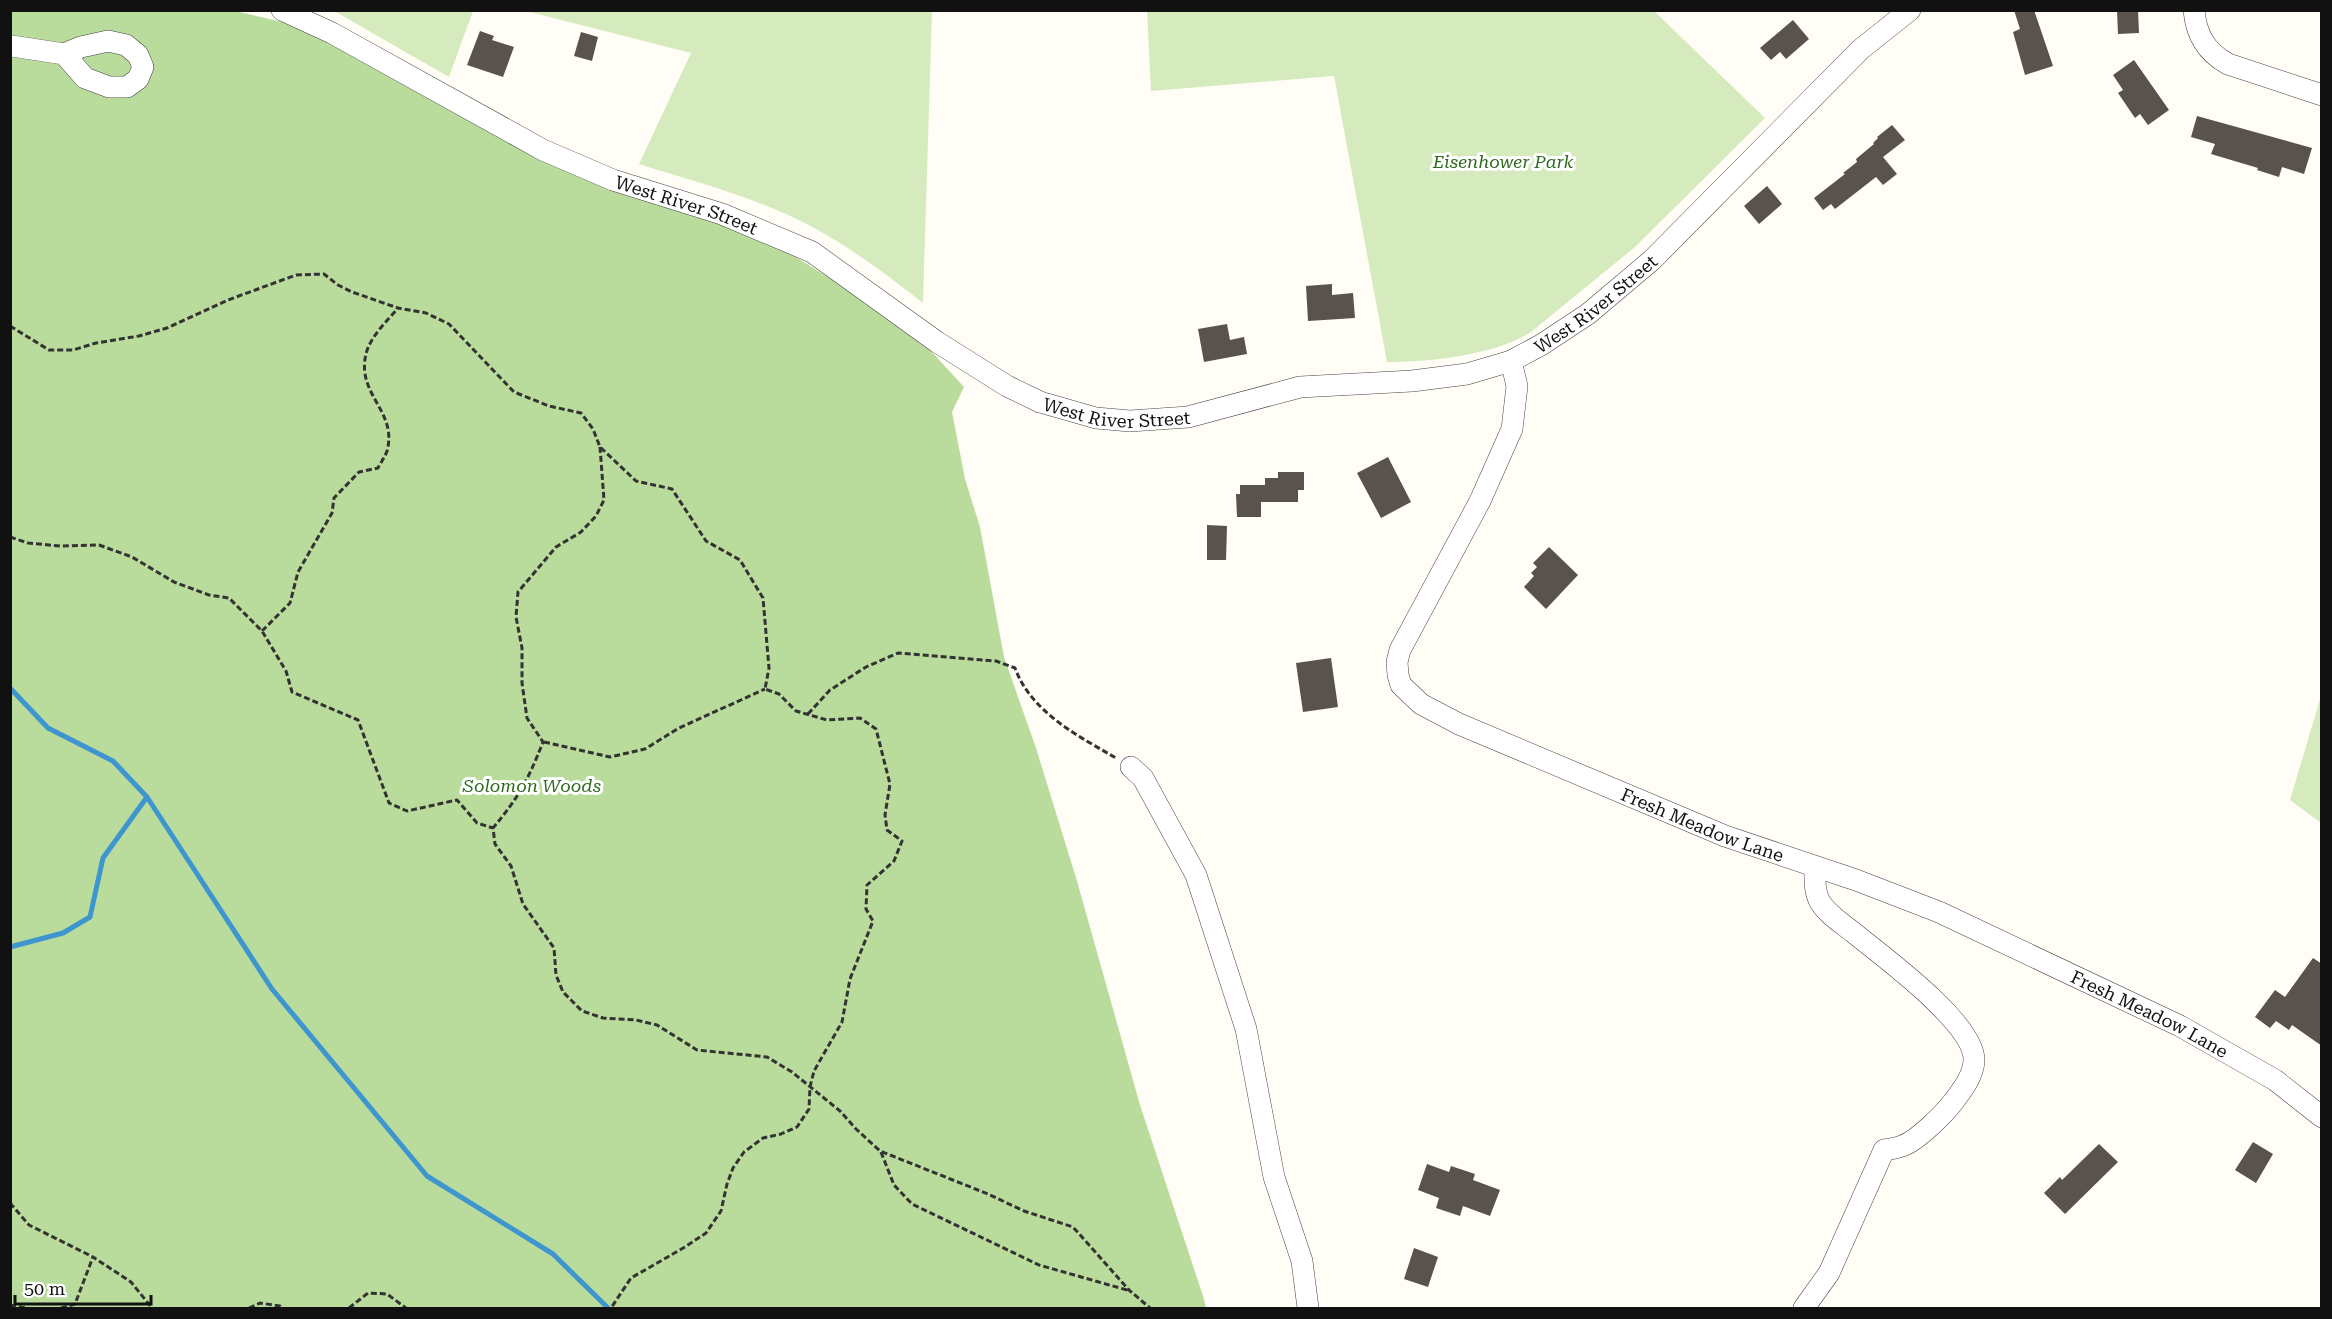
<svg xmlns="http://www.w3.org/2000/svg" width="2332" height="1319" font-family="'Roboto Serif',serif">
<rect width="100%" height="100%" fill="#fffdf5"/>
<path fill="#d5ebbd" d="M334,11H473L449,77Z
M526,11H932L923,303C881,270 837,237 788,215C740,193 689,180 639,164L691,53Z
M1147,11H1654L1765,118L1635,247L1531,332C1495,355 1430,362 1387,362L1334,76L1151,91Z
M2321,696L2322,823H2321L2290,800Z"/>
<path fill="#b9dc9c" d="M10,11H235L300,26L704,218L776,245L854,293L931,351L964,387L952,412L965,479L980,527L1004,657L1036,748L1077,881L1140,1105L1204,1299L1206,1308H11Z"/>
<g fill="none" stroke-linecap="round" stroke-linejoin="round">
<path stroke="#3f96cf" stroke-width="5" d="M10,688L48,728L113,761L147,797L103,858L90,917L63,933L10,947
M147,797L272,989L427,1176L553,1254L608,1308"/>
</g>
<path fill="#5a524d" d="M2014,10H2034L2053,66L2025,75L2013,32L2020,29Z
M2117,10H2138L2139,33L2118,34Z
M1793,20L1809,39L1786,59L1780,52L1771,60L1760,48Z
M480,31L494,36L492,40L514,47L503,77L467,65Z
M581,32L598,37L592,61L574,56Z
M2134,60L2169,110L2148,125L2140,114L2135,118L2118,93L2123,90L2113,75Z
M2197,116L2312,148L2304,174L2282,167L2279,177L2257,170L2258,168L2211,154L2215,144L2191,137Z
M1892,125L1905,140L1883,157L1897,174L1883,185L1876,177L1835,209L1831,204L1823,210L1814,198L1845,174L1843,173L1857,162L1856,159L1874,144L1873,143L1878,138L1877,137Z
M1767,186L1782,204L1759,224L1744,206Z
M1332,284V295L1353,293L1355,318L1308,321L1306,286Z
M1227,324L1230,340L1244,337L1247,354L1204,362L1198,329Z
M1388,457L1411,502L1381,518L1357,473Z
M1278,472H1304V490H1298V502H1261V517H1237L1236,494H1240V485H1265V478H1278Z
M1207,525L1227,526L1226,560H1207Z
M1549,547L1578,575L1546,609L1524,587L1534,576L1531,573L1537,567L1533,563Z
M1331,658L1338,707L1303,712L1296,663Z
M2313,958L2322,964V1046L2292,1025L2289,1030L2276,1021L2270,1028L2255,1017L2275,990L2285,997Z
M2253,1142L2273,1154L2256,1183L2235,1170Z
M2099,1144L2118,1162L2065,1214L2044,1193L2060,1177L2062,1180Z
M1427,1164L1449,1172L1451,1166L1475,1174L1473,1180L1500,1190L1490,1216L1463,1206L1460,1216L1436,1208L1439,1198L1418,1190Z
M1414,1248L1438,1257L1428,1287L1404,1279Z"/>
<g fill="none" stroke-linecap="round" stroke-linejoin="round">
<defs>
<g id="minor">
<path id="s1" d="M282,10L332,33L543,150L613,180L722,214L812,252L937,342L1007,386L1040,402L1096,418L1130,421L1188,417L1300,387L1412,381L1467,374L1511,361L1541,345L1588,314L1652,260L1861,49L1910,10"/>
<path d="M2194,10C2196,35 2206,52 2228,64L2322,95"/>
<path d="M12,46L64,54L81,47L108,41L126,45L138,55L143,67L138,79L127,87H109L85,78L64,54"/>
<path id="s2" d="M1511,361L1517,386L1512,429L1480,501L1400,650L1397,662L1398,675L1401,685L1421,704L1459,724L1725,836L1856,880L1939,912L2180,1026L2275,1080L2322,1117"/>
<path d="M1131,767L1143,778L1196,875L1246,1029L1274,1177L1302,1261L1308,1308"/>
<path d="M1804,1308L1829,1273L1884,1150C1890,1149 1897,1148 1902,1146C1917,1141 1944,1114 1954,1101C1963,1089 1973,1076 1974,1061C1976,1024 1882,956 1854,933C1843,924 1828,915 1820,902C1814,891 1815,879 1815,867"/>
</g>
</defs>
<use href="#minor" stroke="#444" stroke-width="22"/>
<path stroke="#333" stroke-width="3" stroke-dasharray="6 3" stroke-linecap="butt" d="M10,326L49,350H73L96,343L139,336L167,328L228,300L296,275L324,274L338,285L352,292L398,308L426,313L449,324L514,392L549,406L581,413L593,429L600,447L636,481L672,489L706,541L740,560L763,598L769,668L765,689L779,694L796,711L827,720L860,718L876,729L890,784L885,815L887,830L902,841L894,861L867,885L866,909L873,921L850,979L842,1022L814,1071L810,1087L809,1109L797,1127L781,1134L763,1138L744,1152L733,1168L727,1184L721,1211L706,1233L685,1247L631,1278L611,1308
M600,447L604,500L596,516L581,532L556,547L518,592L516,617L522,648V683L527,718L543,742C528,780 519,797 493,828L495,844L511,866L523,904L554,948L556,975L563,992L582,1011L603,1018L636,1020L657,1025L697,1050L767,1057L792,1072L840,1111L856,1129L880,1151L988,1194L1024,1211L1073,1227L1129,1290L1150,1308
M10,537L28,543L60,546L99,545L132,557L174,582L209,595L229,598L262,631L286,671L292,692L358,720L389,803L407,811L457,800L477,823L493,828
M262,631L290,603L298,572L332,513L334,498L359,472L378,468C381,462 385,457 387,451C398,411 356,395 366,354C370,337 387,321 398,308
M808,714L830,690L866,667L898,653L996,661L1015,668C1031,712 1078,736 1116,758
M544,742L610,757L645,749L679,728L765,689
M881,1152L894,1185L912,1204L1039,1265L1127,1290
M10,1203L29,1225L93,1257
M10,1305L26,1308
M61,1308L75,1304L93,1257L131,1282L152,1308
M249,1308L260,1303L280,1306L282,1308
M349,1308L368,1293L387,1294L406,1308"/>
<use href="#minor" stroke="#fff" stroke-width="21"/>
</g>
<g text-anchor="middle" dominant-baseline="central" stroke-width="6" stroke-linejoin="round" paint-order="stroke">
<g font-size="18" font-style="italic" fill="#2f6b1f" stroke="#fff">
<text x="1503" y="161">Eisenhower Park</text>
<text x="532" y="785">Solomon Woods</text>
</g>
<g font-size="18" fill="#111" stroke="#fff">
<text stroke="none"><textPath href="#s1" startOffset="450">West River Street</textPath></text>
<text stroke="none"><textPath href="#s1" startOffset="1440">West River Street</textPath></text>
<text stroke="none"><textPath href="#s1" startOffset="936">West River Street</textPath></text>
<text stroke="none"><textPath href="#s2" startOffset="687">Fresh Meadow Lane</textPath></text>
<text stroke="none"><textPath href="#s2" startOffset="1173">Fresh Meadow Lane</textPath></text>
</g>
</g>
<rect width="2332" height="1319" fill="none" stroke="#111111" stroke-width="24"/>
<path d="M15 1295v9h136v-9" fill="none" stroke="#111111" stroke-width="3"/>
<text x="24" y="1295" font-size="18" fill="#111111" stroke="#ffffff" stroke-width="4.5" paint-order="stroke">50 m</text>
</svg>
